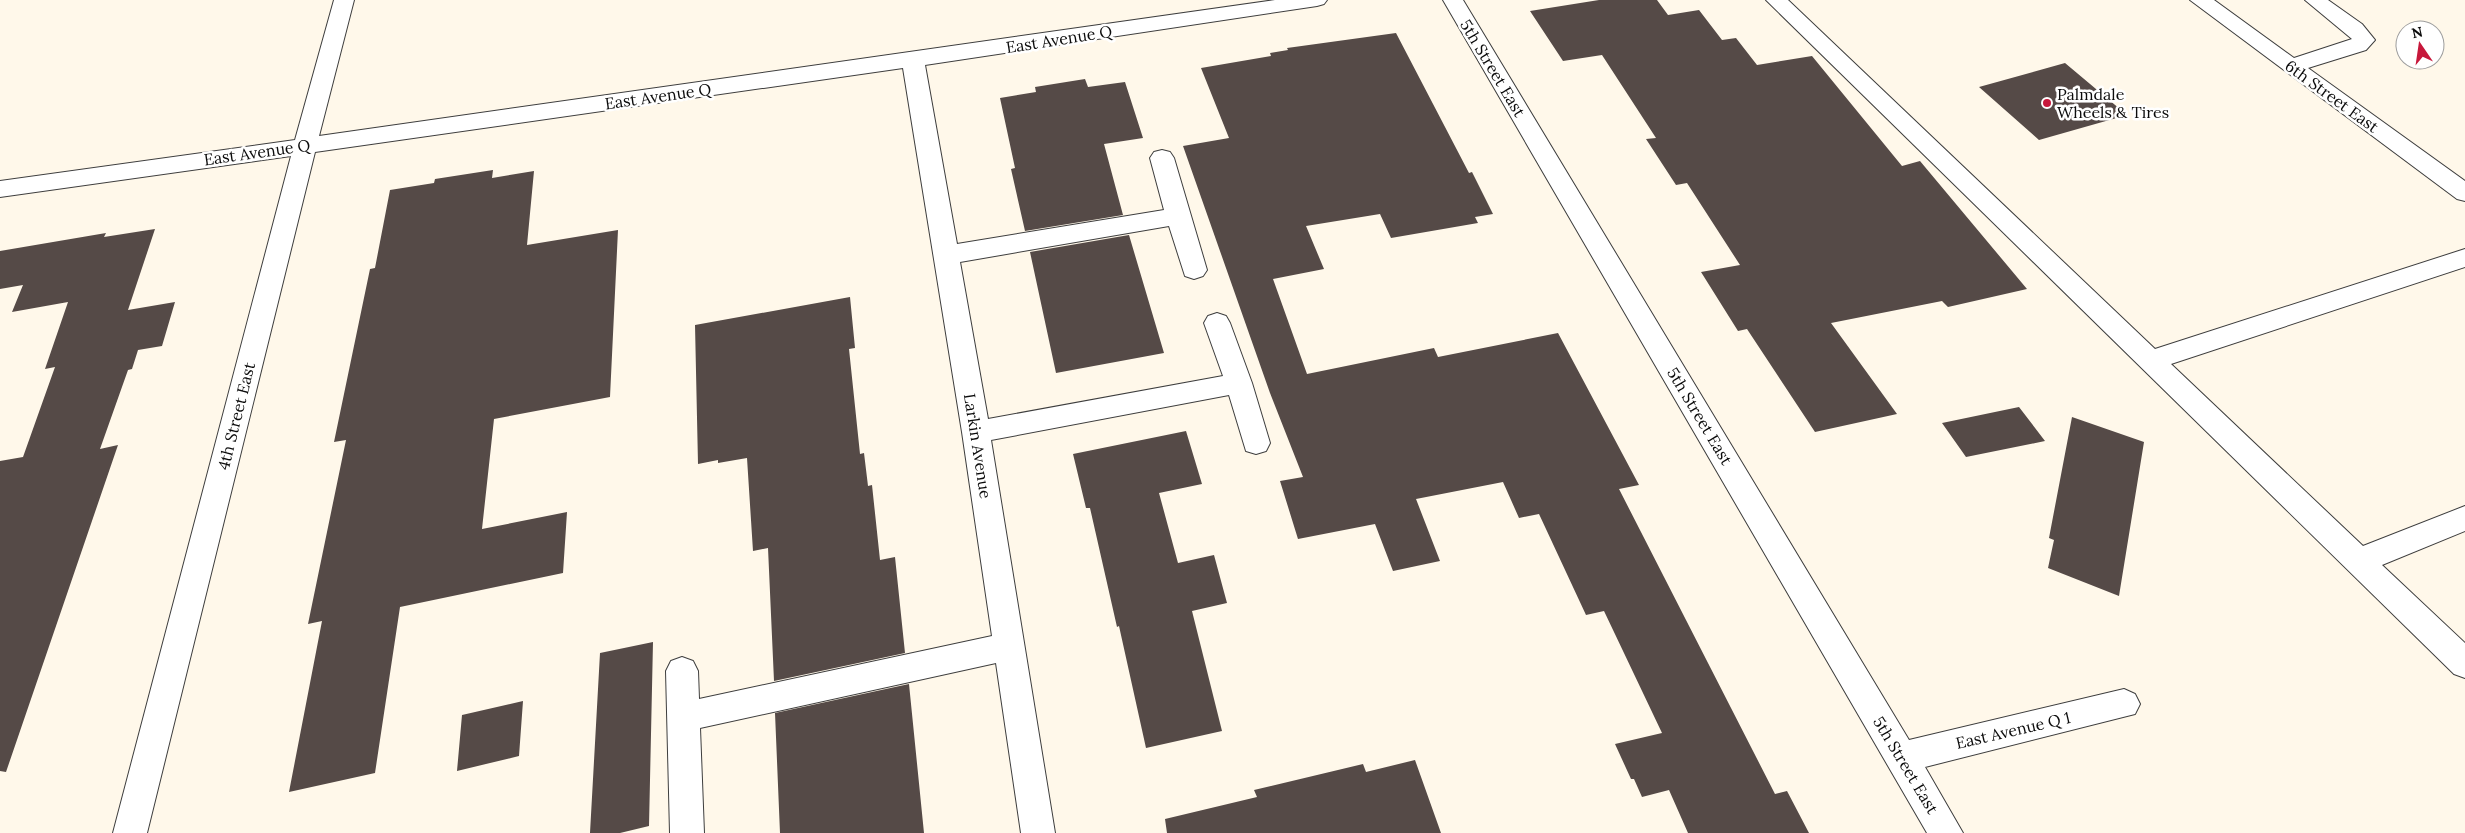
<svg xmlns="http://www.w3.org/2000/svg" width="2465" height="833" font-family="Lora,serif">
<rect width="100%" height="100%" fill="#fff8ea"/>
<path fill="#554a47" d="M1599,0H1657L1668,15L1699,10L1722,40L1736,38L1757,65L1812,56L1902,166L1920,161L2027,289L1948,307L1942,301L1831,323L1897,414L1815,432L1747,329L1738,331L1701,272L1740,265L1687,183L1676,185L1646,139L1656,138L1602,55L1563,61L1530,11Z
M1396,33L1469,173L1472,172L1493,214L1475,217L1478,223L1391,238L1380,214L1306,226L1324,269L1273,279L1307,374L1434,348L1438,357L1558,333L1639,485L1619,489L1775,794L1787,791L1809,833H1688L1669,790L1642,797L1634,779H1631L1615,744L1662,733L1604,611L1586,615L1539,514L1519,518L1503,482L1416,499L1440,561L1393,571L1375,524L1298,539L1280,481L1303,477L1270,393L1183,146L1229,138L1201,68L1271,56L1270,53L1288,50L1287,48Z
M2065,63L2127,115L2039,140L1979,87Z
M1085,79L1088,87L1125,82L1143,138L1104,144L1123,215L1025,231L1011,169L1015,168L1000,98L1036,92L1035,87Z
M493,170L492,178L534,171L527,245L618,230L610,397L494,419L482,529L567,512L563,573L400,607L375,773L289,792L322,621L308,624L346,440L334,442L370,269L375,268L390,190L434,183L435,179Z
M155,229L128,310L175,302L162,346L138,350L132,369L128,370L100,449L118,445L6,772L0,771V461L23,457L55,367L45,369L68,302L12,312L23,285L0,289V251L106,233L104,237Z
M1129,235L1164,353L1056,373L1030,252Z
M850,297L855,348L849,349L860,454L864,453L868,486L872,485L880,560L895,557L905,653L774,681L768,548L753,551L747,458L718,463V460L698,464L695,325Z
M2019,407L2045,441L1966,457L1942,423Z
M2072,417L2144,442L2119,596L2048,568L2054,540L2049,538Z
M1186,431L1202,484L1159,493L1178,563L1214,555L1227,603L1192,611L1222,731L1146,748L1119,626L1117,627L1090,508H1086L1073,454Z
M653,642L649,826L620,833H590L600,653Z
M909,684L924,833H780L775,713Z
M523,701L519,756L457,771L462,715Z
M1415,760L1441,833H1167L1165,819L1257,797L1254,790L1363,764L1366,772Z"/>
<g fill="none" stroke-linecap="round" stroke-linejoin="round">
<defs>
<path id="minor" d="M334,0H354L319,136L1275,0H1327L1324,4L1317,6L925,65L957,244L1164,210L1150,158L1154,152L1162,150L1170,152L1174,158L1207,270L1203,276L1194,279L1185,276L1169,226L960,262L988,419L1223,376L1204,323L1208,316L1217,313L1226,316L1230,323L1252,383L1270,443L1266,451L1256,454L1246,451L1229,395L991,440L1055,833H1021L996,663L700,728L704,833H670L666,671L671,661L682,657L693,661L698,671L699,699L992,636L962,432L903,68L315,152L147,833H113L291,156L0,197V181L295,140Z
M1443,0H1463L1909,740L2124,689L2135,694L2140,704L2135,714L1925,767L1963,833H1927Z
M1766,0H1788L2155,349L2465,249V267L2171,364L2363,546L2465,506V531L2382,565L2465,643V678L2454,674Z
M2190,0H2214L2294,58L2352,39L2305,0H2328L2362,24L2375,40L2366,50L2308,68L2465,181V201L2457,199Z"/>
</defs>
<use href="#minor" stroke="#3e3e3e" stroke-width="2"/>
<use href="#minor" fill="#fff" fill-rule="evenodd"/>
</g>
<circle fill="#c7183b" stroke="#fff" stroke-width="2" cx="2047" cy="103" r="5"/>
<g text-anchor="middle" dominant-baseline="central" stroke-width="5" stroke-linejoin="round" paint-order="stroke">
<g font-size="16" fill="#0b0b0b" stroke="#fff">
<text transform="translate(1059 39) rotate(-9)">East Avenue Q</text>
<text transform="translate(1493 68) rotate(59)">5th Street East</text>
<text transform="translate(658 96) rotate(-8)">East Avenue Q</text>
<text transform="translate(2332 96) rotate(36)">6th Street East</text>
<text transform="translate(257 152) rotate(-8)">East Avenue Q</text>
<text transform="translate(236 416) rotate(-76)">4th Street East</text>
<text transform="translate(1700 416) rotate(59)">5th Street East</text>
<text transform="translate(978 446) rotate(81)">Larkin Avenue</text>
<text transform="translate(2013 730) rotate(-13)">East Avenue Q 1</text>
<text transform="translate(1906 765) rotate(59)">5th Street East</text>
</g>
<g font-size="16" fill="#0b0b0b" stroke="#fff" text-anchor="start">
<text x="2057" y="94">Palmdale<tspan x="2057" dy="18">Wheels &amp; Tires</tspan></text>
</g>
</g>
<g transform="translate(2420 45) rotate(347)"><circle r="24" fill="#ffffff" stroke="#9d9d9d"/>
<path d="M0-4L9 19L0 12L-9 19Z" fill="#c7183b"/>
<text y="-8" font-size="14" font-weight="bold" text-anchor="middle" fill="#0b0b0b">N</text>
</g>
</svg>
